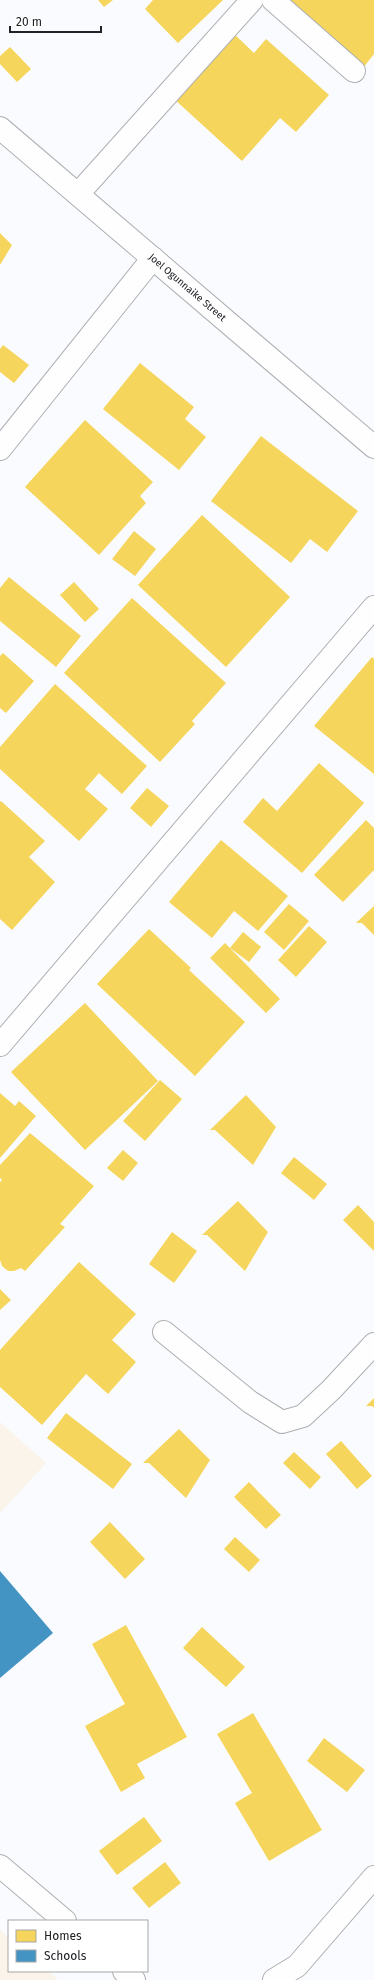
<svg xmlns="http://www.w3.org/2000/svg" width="374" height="1980" font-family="'Fira Sans',sans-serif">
<rect width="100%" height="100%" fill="#f9fbfe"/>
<path fill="#fbf4eb" d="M0,1422L46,1463L0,1513Z
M0,1930L9,1938V1971H48L58,1980H0Z"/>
<path fill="#f6d55c" d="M98,0H113L104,7Z
M153,0H223L178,43L145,9Z
M284,0H374V54L363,68Z
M232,32L254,53L266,39L329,95L296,132L280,118L242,161L173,98Z
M10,47L31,69L17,82L0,64V56Z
M0,233L12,245L0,265Z
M3,345L29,365L14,383L0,372V349Z
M140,363L194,407L185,419L206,437L179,470L103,409Z
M85,420L153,482L140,496L146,503L99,555L25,487Z
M261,436L358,511L327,552L310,539L291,563L211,501Z
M202,515L290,597L226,667L138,585Z
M134,531L156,549L135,576L112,559Z
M9,577L81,636L56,667L0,621V588Z
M74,582L99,609L85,622L60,595Z
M132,598L226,683L192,721L195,724L160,762L64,673Z
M3,653L34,681L6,713L0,708V656Z
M372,657L374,659V774L314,726Z
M55,684L147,766L122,794L99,773L85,789L108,809L79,841L0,769V747Z
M319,763L364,803L302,873L243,822L263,798L277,811Z
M147,788L169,806L151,827L130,808Z
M1,801L45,841L29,857L55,882L12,930L0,919V802Z
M366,820L374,828V870L343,902L314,875Z
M221,840L288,896L258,931L234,911L212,938L169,902Z
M289,904L309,921L284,950L264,932Z
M374,906V935L362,923H356Z
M309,926L327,942L296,977L278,960Z
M149,929L191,968L189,970L245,1022L195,1076L97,984Z
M243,932L261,947L249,962L230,948Z
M225,943L280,999L266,1013L210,958Z
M85,1003L158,1081L85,1150L11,1072Z
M160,1080L182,1099L145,1141L123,1121Z
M0,1093L15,1106L19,1101L36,1116L0,1158Z
M246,1095L276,1127L253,1165L215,1130H210Z
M30,1133L94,1186L60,1224L65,1227L25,1271L21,1268L14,1271H8L2,1266L0,1260V1182L2,1180L0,1178V1165Z
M123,1150L138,1163L123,1181L107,1168Z
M294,1157L327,1184L314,1200L281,1173Z
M238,1201L268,1232L245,1271L207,1235H202Z
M358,1205L374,1222V1251L343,1220Z
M172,1232L197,1251L174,1283L149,1264Z
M79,1262L136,1314L112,1340L136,1362L108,1394L86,1374L42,1425L0,1387V1350Z
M0,1289L11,1300L0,1310Z
M374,1398V1408L372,1406H366Z
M66,1413L132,1464L113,1489L47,1438Z
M179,1429L210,1460L186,1498L149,1463H143Z
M341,1441L372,1476L357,1489L326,1454Z
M294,1452L321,1477L310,1489L283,1463Z
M249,1482L281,1515L266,1529L234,1497Z
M110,1522L145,1559L125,1579L90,1542Z
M235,1537L260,1560L249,1572L224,1549Z
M126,1625L187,1737L137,1764L145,1778L121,1792L85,1726L125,1704L92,1644Z
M202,1627L245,1667L226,1687L183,1648Z
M253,1713L322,1830L269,1861L235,1803L252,1793L217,1734Z
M324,1738L365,1770L347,1792L307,1761Z
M144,1817L162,1841L117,1875L99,1851Z
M165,1862L181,1883L149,1908L132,1888Z"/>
<path fill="#4393c3" d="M0,1571L53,1633L0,1678Z"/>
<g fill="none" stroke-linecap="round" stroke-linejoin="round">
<defs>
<g id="minor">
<path d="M273,0L354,71"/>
<path id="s1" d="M0,128L374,447"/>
<path d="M78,194L252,0"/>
<path d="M0,449L153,258"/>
<path d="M0,1045L374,607"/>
<path d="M164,1332L250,1402L282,1422L303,1416L331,1390L374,1344"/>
<path d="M0,1866L65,1921"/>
<path d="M124,1971L134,1980"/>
<path d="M274,1980L297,1966L374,1877"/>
</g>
</defs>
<use href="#minor" stroke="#adafb2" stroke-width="24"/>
<use href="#minor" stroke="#fefeff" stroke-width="22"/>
</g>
<g text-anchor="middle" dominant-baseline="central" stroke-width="4" stroke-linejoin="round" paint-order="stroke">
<g font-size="10" fill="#202226" stroke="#fff">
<text stroke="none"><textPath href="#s1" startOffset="246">Joel Ogunnaike Street</textPath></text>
</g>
</g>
<rect x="8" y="1920" width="140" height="52" fill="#ffffff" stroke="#a6a7a8"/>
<rect x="16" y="1930" width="20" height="12" fill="#f6d55c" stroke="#a6a7a8"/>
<text x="44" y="1940" font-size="12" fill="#202226">Homes</text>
<rect x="16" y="1950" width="20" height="12" fill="#4393c3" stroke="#a6a7a8"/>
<text x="44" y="1960" font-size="12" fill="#202226">Schools</text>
<path d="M10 26v6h91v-6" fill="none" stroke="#202226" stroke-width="2"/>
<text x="16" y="26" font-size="12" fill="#202226" stroke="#ffffff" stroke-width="3" paint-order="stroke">20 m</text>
</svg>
